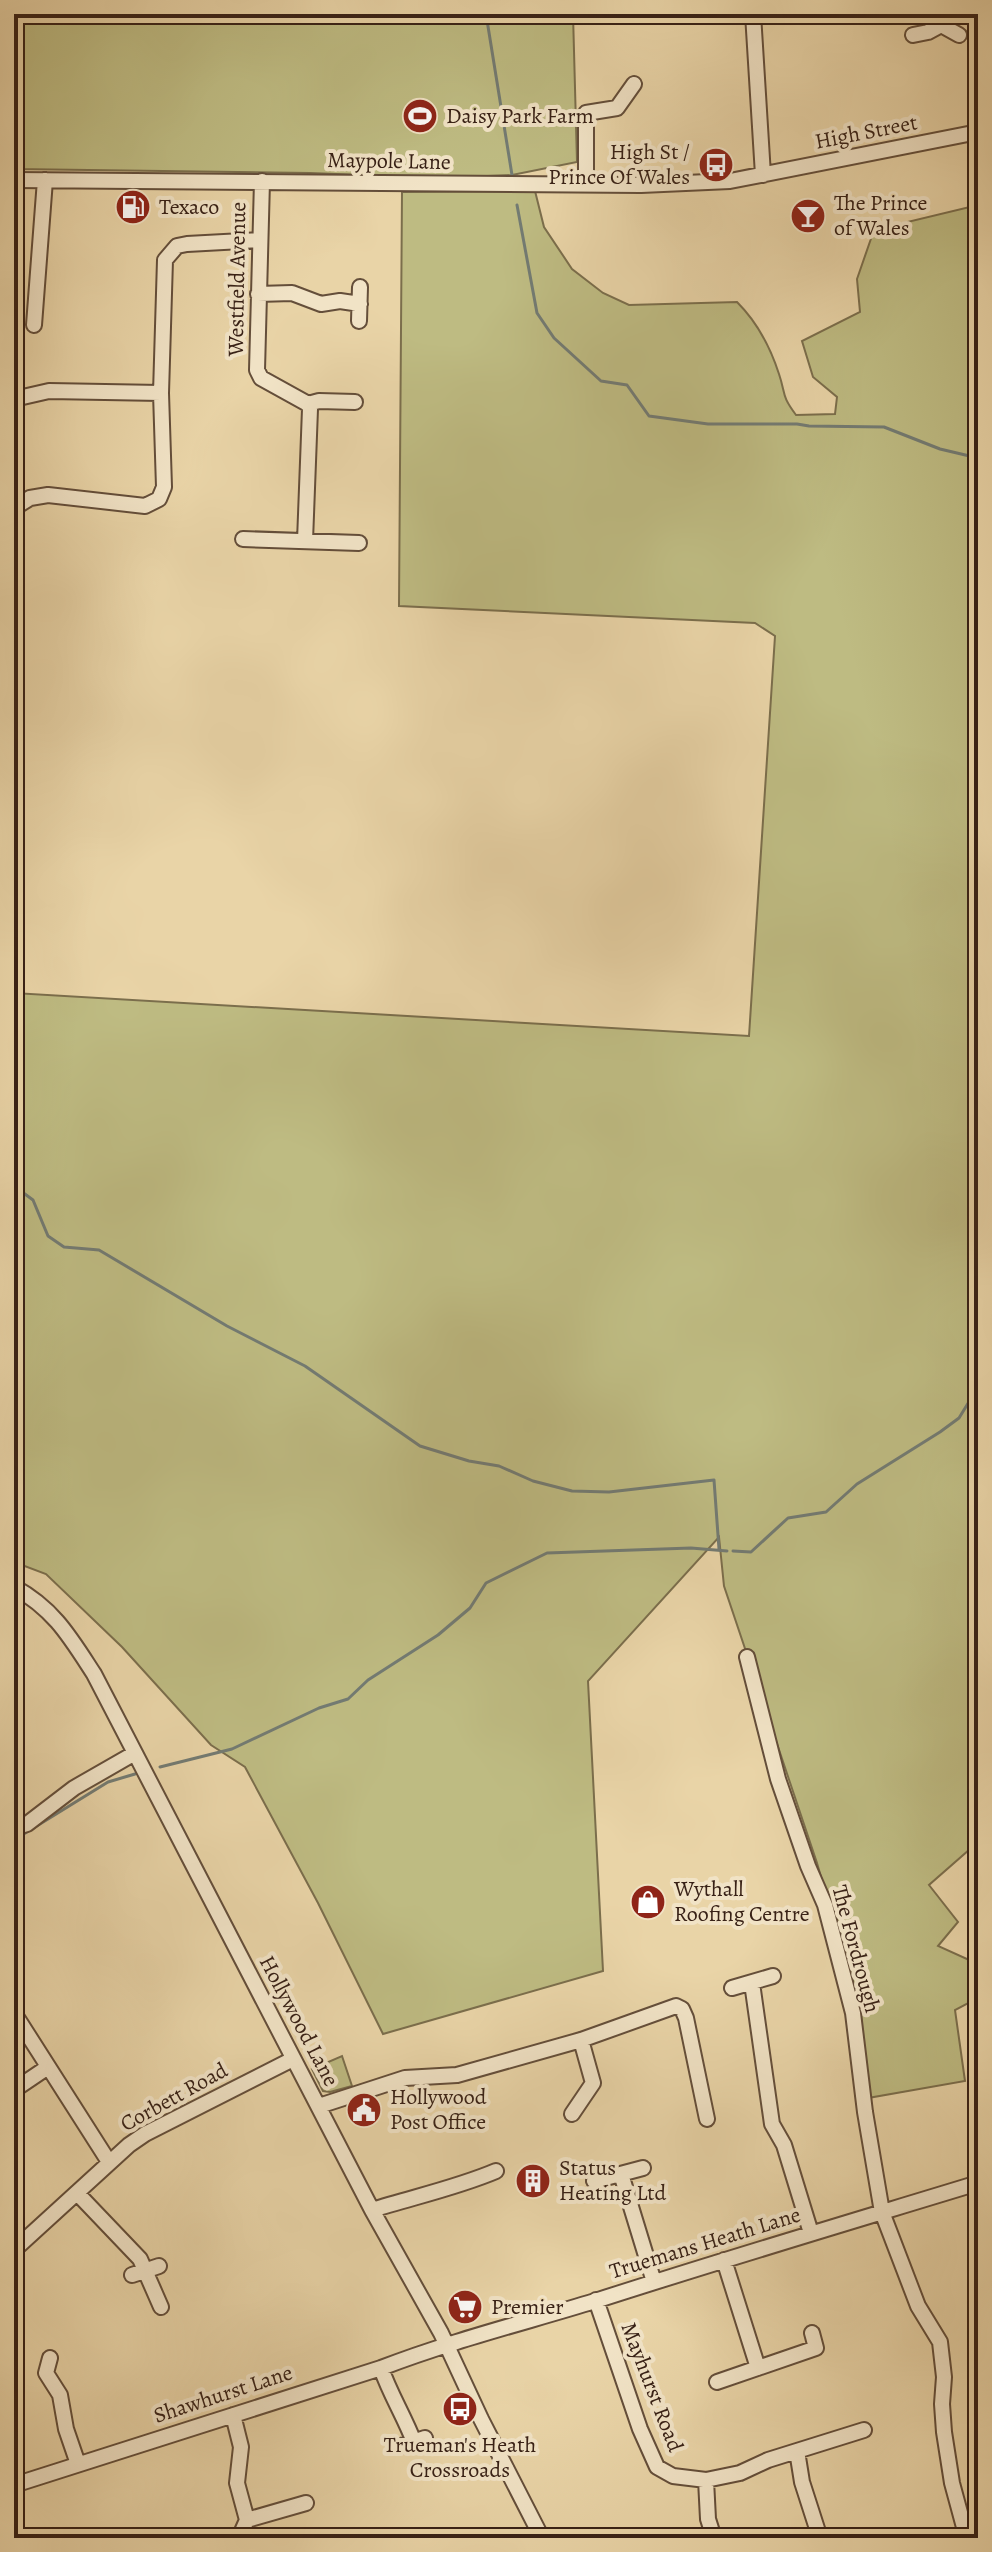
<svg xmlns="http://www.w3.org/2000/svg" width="992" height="2552" font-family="Alegreya,serif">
<rect width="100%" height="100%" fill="#e9d4a7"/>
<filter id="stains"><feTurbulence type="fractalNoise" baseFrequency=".0025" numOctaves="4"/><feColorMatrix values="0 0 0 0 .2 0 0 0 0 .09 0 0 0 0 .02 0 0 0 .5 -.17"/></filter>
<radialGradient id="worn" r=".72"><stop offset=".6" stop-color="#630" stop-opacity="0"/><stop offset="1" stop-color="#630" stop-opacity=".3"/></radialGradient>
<path fill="#bebb82" stroke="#7b6e4c" stroke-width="2" d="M14,14H573L577,162L512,175L442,178L310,173L14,169Z
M535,191L544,227L572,269L603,293L629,305L737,302C757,322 770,346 779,374C786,395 781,395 796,415L835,414L837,397L813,377L802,341L860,312L857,279L874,230L978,205V1842L929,1885L958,1922L938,1946L978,1964V1998L955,2010L965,2081L868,2098L861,2016L817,1863L724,1586L719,1537L588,1681L603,1971L383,2034L318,1903L245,1767L211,1745L122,1647L46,1574L14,1562V993L749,1036L775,636L755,623L399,606L402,192Z
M342,2056L352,2086L330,2092L323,2091L312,2069Z"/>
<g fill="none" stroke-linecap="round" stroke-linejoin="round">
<path stroke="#737b73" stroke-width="3" d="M486,14L512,175
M517,205L537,313L554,338L601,381L627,385L649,416L708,424H797L809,426L884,427L940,449L978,458
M14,1186L33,1200L48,1236L64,1247L99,1250L227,1326L305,1366L420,1446L469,1461L499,1466L533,1481L572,1491L609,1492L714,1480L719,1549
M733,1551L751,1552L788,1518L826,1512L857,1484L940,1432L959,1418L975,1392L978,1391
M160,1767L232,1749L319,1708L348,1699L368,1680L438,1635L470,1608L486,1583L547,1553L691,1548L727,1551
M14,1840L108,1782L135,1774"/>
<defs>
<path id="minor" d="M753,14L763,175
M941,25L959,35
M913,35L928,32L941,25L945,14
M14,180L641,185L730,181L978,132
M262,181L257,370L261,378L308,404L310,409L305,541
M586,185V113L617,108L634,84
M258,294L292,293L321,304L340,301L360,304
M359,321L360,287
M34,325L45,180
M14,399L49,391L161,393
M308,404L319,401L355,402
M14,508L30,498L48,495L145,506L159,499L164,487L161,393L165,260L177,246L187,244L260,240
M243,539L359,543
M14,1587C54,1609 70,1637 94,1674L372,2210L441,2333L481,2419L542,2538
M747,1657L778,1779L808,1866L825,1905L853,2013L865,2112L882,2212L918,2306L940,2342L944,2377L942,2404L944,2432L952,2483L965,2531
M14,1828L27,1824L74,1788L135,1753
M752,1983L772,2124L784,2145L811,2233
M732,1988L773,1976
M14,2013L109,2162
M14,2090L48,2067
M319,2106L405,2078L457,2075L581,2040L676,2006L682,2009L686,2018L707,2119
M572,2114L593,2083L581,2040
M621,2174L654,2282
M594,2181L643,2168
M77,2193L140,2259L161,2307
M372,2210C413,2197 456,2188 496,2171
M14,2250L129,2145L145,2134L293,2059
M724,2260L758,2368
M132,2275L159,2266
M596,2300L640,2429L657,2467L673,2476L706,2480L740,2473L768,2460L864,2430
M50,2358L46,2373L60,2395L66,2429L78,2464
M381,2368C390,2394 404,2416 414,2442
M717,2382L816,2348L812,2333
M233,2415L241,2447L237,2483L247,2520L239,2538
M401,2446L425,2438
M797,2451L802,2482L820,2538
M706,2480L708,2519L714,2538
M14,2485L381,2368C451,2341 523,2323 595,2301C722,2260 850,2222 978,2183
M247,2520L306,2503"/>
</defs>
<use href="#minor" stroke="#644e3a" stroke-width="18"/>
<use href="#minor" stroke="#f1e3c6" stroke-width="14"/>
</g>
<defs>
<symbol id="stadium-disc" viewBox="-11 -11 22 22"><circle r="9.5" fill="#8f2418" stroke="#f1e3c6"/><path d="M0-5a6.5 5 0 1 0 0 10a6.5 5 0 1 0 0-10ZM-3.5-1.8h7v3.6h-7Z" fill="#fff"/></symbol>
<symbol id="bus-disc" viewBox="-11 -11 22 22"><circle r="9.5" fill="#8f2418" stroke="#f1e3c6"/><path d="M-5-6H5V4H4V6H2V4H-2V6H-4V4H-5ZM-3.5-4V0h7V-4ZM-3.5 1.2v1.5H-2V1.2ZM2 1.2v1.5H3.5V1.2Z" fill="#fff"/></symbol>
<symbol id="fuel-disc" viewBox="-11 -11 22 22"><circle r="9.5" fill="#8f2418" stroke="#f1e3c6"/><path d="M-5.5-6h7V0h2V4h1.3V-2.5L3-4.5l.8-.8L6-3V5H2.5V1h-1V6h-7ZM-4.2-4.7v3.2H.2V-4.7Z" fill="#fff"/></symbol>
<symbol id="bar-disc" viewBox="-11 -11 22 22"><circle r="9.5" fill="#8f2418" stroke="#f1e3c6"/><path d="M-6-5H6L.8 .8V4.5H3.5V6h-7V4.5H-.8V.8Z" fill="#fff"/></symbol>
<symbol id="shop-disc" viewBox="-11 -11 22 22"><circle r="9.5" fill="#8f2418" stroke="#f1e3c6"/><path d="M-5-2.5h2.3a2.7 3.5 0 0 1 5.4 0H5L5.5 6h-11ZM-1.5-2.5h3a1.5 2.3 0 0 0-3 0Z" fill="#fff"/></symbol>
<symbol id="civic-disc" viewBox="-11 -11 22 22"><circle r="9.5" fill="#8f2418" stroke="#f1e3c6"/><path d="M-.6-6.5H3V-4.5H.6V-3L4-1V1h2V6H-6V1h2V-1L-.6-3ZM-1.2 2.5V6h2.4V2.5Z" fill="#fff"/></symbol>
<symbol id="building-disc" viewBox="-11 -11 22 22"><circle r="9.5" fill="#8f2418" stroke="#f1e3c6"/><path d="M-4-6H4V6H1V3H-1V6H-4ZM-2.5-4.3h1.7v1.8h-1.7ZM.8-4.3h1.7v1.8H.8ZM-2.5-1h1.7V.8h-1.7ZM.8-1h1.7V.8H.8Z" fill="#fff"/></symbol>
<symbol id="supermarket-disc" viewBox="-11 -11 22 22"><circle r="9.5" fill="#8f2418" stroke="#f1e3c6"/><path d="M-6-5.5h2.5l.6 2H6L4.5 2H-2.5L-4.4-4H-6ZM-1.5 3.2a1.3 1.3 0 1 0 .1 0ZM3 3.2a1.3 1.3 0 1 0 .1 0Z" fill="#fff"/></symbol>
</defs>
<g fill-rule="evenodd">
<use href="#stadium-disc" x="400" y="96" width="40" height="40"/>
<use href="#bus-disc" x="696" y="145" width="40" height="40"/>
<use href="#fuel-disc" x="113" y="187" width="40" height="40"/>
<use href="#bar-disc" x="788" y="196" width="40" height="40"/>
<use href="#shop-disc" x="628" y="1882" width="40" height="40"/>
<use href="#civic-disc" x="344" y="2090" width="40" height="40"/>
<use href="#building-disc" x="513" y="2161" width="40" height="40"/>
<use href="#supermarket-disc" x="445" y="2287" width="40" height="40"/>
<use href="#bus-disc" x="440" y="2389" width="40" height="40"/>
</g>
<g text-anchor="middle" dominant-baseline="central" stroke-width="8" stroke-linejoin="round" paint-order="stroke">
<g font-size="22" fill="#382116" stroke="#f1e3c6" text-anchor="start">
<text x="446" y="116">Daisy Park Farm</text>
<text x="690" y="152" text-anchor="end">High St /<tspan x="690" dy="25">Prince Of Wales</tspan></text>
<text x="834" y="203">The Prince<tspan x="834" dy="25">of Wales</tspan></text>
<text x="159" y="207">Texaco</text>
<text x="674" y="1889">Wythall<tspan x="674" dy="25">Roofing Centre</tspan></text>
<text x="390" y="2097">Hollywood<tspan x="390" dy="25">Post Office</tspan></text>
<text x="559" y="2168">Status<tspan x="559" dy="25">Heating Ltd</tspan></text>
<text x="491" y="2307">Premier</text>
<text x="460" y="2445" text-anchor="middle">Trueman's Heath<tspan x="460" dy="25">Crossroads</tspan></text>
</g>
<g font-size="22" fill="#382116" stroke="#f1e3c6">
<text transform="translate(866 132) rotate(-11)">High Street</text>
<text transform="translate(389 161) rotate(1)">Maypole Lane</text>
<text transform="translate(237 279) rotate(-89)">Westfield Avenue</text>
<text transform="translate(856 1949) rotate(75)">The Fordrough</text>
<text transform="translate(299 2021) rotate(62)">Hollywood Lane</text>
<text transform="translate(174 2097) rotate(-29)">Corbett Road</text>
<text transform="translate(705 2243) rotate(-17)">Truemans Heath Lane</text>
<text transform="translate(652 2387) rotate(69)">Mayhurst Road</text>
<text transform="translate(223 2394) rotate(-18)">Shawhurst Lane</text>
</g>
</g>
<rect width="992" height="2552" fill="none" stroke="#e9d4a7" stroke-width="48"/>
<rect x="16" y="16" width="960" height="2520" fill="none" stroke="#382116" stroke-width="4"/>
<rect x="24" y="24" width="944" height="2504" fill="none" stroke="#382116" stroke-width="2"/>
<rect width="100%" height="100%" filter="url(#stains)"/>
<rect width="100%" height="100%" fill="url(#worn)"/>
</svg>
